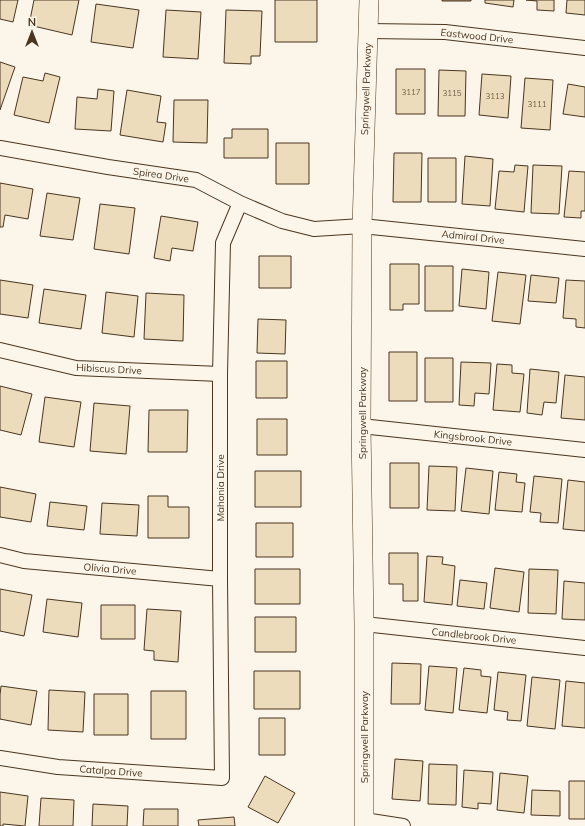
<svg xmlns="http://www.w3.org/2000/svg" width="585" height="826" font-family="Mulish,sans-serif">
<rect width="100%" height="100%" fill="#fbf6e9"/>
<path fill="#ecdcbc" stroke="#4a3520" d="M0,0H18L13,22L0,19Z
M34,0H79L72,35L29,25Z
M275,0H317V42H275Z
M442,0H471V1H442Z
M485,0H514L513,7L485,3Z
M526,0H554V11L537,10V1Z
M567,0H585V15L566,13Z
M96,4L139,10L133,48L91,42Z
M166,10L201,12L198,59L163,57Z
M226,10L262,11L260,56H251V64L224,63Z
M0,62L15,67L0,110Z
M396,69H425V114H396Z
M439,70L466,71L465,116H438Z
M45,73L60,77L49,123L14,115L23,77L43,81Z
M482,74L511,76L508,118L479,115Z
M525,78L553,80L550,130L521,128Z
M568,84L585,87V117L563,114Z
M98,89L114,91L111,131L75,129L77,97L97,99Z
M127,90L161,96L157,122L166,123L163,142L120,135Z
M174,100H208L207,143L173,142Z
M232,129H268V158H224V138H232Z
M276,143H309V184H276Z
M394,153H422L421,202H393Z
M465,156L493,159L490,206L462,204Z
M428,158H456V202H428Z
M515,165L528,166L524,212L495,209L499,171L514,172Z
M533,165L562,166L559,214L531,213Z
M569,171L585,172V211H581V218L564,217Z
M0,183L33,189L28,219L5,215L3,227H0Z
M47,193L80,198L73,240L40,236Z
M100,204L135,208L129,254L94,249Z
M161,216L198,222L193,251L172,248L170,261L154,258Z
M259,256H291V288H259Z
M390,264H419V304H403V310H390Z
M425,266H453V311H425Z
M462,269L489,272L486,309L459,306Z
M498,272L526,275L520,324L492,321Z
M531,275L559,278L556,303L528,301Z
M0,280L33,285L28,318L0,314Z
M566,280L585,281V328L576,327V319L563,318Z
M44,289L86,295L81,329L39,323Z
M106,292L138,296L134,337L102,333Z
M146,293L184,295L183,341L144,339Z
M258,319L286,320L285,354L257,353Z
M389,352H417V401H389Z
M425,358H453V402H425Z
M256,361H287V398H256Z
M461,362L491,363L489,394L475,393L474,406L459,405Z
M497,364L512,365V373L524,374L520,412L493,410Z
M530,369L559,372L556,403L544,402L542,415L527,413Z
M565,375L585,377V420L561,418Z
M0,386L32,394L21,435L0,430Z
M45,397L81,402L74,447L39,442Z
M94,403L130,406L126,454L90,451Z
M149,410H188L187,452H148Z
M257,419H287V455H257Z
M390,463H419V508H390Z
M429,466L457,467L455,511L427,510Z
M466,468L493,471L489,514L461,511Z
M255,471H301V507H255Z
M499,472L517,474L516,482L525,483L522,512L495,510Z
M534,476L562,479L558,523L540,522L541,513L530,512Z
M568,480L585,482V531L563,529Z
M0,487L36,494L31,522L0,517Z
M148,496H168V507H189V538H148Z
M50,502L87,506L84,530L47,526Z
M102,503L139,505L137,536L100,534Z
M256,523H293V557H256Z
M389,553H418V601H403V584H389Z
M427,556L443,557L442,564L455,566L452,605L424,602Z
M495,568L524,572L519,612L490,608Z
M255,569H300V604H255Z
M529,569L558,570L556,614L528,613Z
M460,580L487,583L484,609L457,606Z
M564,581L585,583V620L562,619Z
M0,589L32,595L24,636L0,631Z
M47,599L82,603L78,637L43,632Z
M101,605H135V639H101Z
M147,609L181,611L178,662L154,660V651L144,650Z
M255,617H296V652H255Z
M392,663L421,664L420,704H391Z
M429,666L457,668L453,713L425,710Z
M464,668L481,670V676L491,677L487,713L459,710Z
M254,671H300V709H254Z
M498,672L526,675L521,721L507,720L508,712L494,710Z
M532,677L560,680L555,729L527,726Z
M566,681L585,683V728L562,726Z
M1,686L37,691L31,725L0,719V695Z
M49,690L85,692L83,732L48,730Z
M151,691H186V739H151Z
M94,694H128V735H94Z
M259,718H285V755H259Z
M395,759L423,761L420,801L392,799Z
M429,764L457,765L456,805L428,804Z
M464,770L493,772L491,804L478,803V809L462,807Z
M500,773L528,776L524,813L497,810Z
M265,776L295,793L278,823L248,807Z
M569,781H585V819H569Z
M532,790L560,791V816L531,815Z
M0,792L28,796L25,826L3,824V826H0Z
M41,798L74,800L73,826H39Z
M93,804L128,806L127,826H92Z
M144,809H178V826H143Z
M234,817L235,826H199L198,820Z"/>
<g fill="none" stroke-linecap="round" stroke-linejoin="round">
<defs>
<path id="street" d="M368,31L445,32L585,48
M0,148L108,167L196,180L240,203L282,221L314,229L362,226L585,249
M0,350L76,368L220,374
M361,426L585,450
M0,555L24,561L220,579
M364,624L585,648
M0,758L58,767L222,778L220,579V374L223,243L240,203
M364,820L403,826"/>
<path id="secondary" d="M364,826V624L361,426L362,226L369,0"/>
</defs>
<use href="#street" stroke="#4a3520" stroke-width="16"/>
<use href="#secondary" stroke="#4a3520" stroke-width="20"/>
<use href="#street" stroke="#fbf6e9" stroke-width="14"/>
<use href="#secondary" stroke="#fbf6e9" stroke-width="19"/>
</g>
<g text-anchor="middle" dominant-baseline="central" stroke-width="3" stroke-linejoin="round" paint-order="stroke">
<g font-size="8" fill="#725f47">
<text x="411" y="92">3117</text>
<text x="452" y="93">3115</text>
<text x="495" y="96">3113</text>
<text x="537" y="104">3111</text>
</g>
<g font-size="10" fill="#4a3520" stroke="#fbf6e9">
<text transform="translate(477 36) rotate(6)">Eastwood Drive</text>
<text transform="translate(366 89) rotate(-88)">Springwell Parkway</text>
<text transform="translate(161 175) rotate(8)">Spirea Drive</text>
<text transform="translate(473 237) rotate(6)">Admiral Drive</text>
<text transform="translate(109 369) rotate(3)">Hibiscus Drive</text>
<text transform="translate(362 413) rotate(-90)">Springwell Parkway</text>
<text transform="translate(473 438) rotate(6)">Kingsbrook Drive</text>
<text transform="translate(220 488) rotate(-90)">Mahonia Drive</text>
<text transform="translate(110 569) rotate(5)">Olivia Drive</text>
<text transform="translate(474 636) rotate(6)">Candlebrook Drive</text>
<text transform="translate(364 737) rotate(-90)">Springwell Parkway</text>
<text transform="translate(111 771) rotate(4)">Catalpa Drive</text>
</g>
</g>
<g transform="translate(32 32)" stroke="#fbf6e9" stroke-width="3" paint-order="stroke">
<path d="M0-3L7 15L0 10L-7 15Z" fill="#4a3520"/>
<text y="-6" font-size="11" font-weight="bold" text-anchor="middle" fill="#4a3520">N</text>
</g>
</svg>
